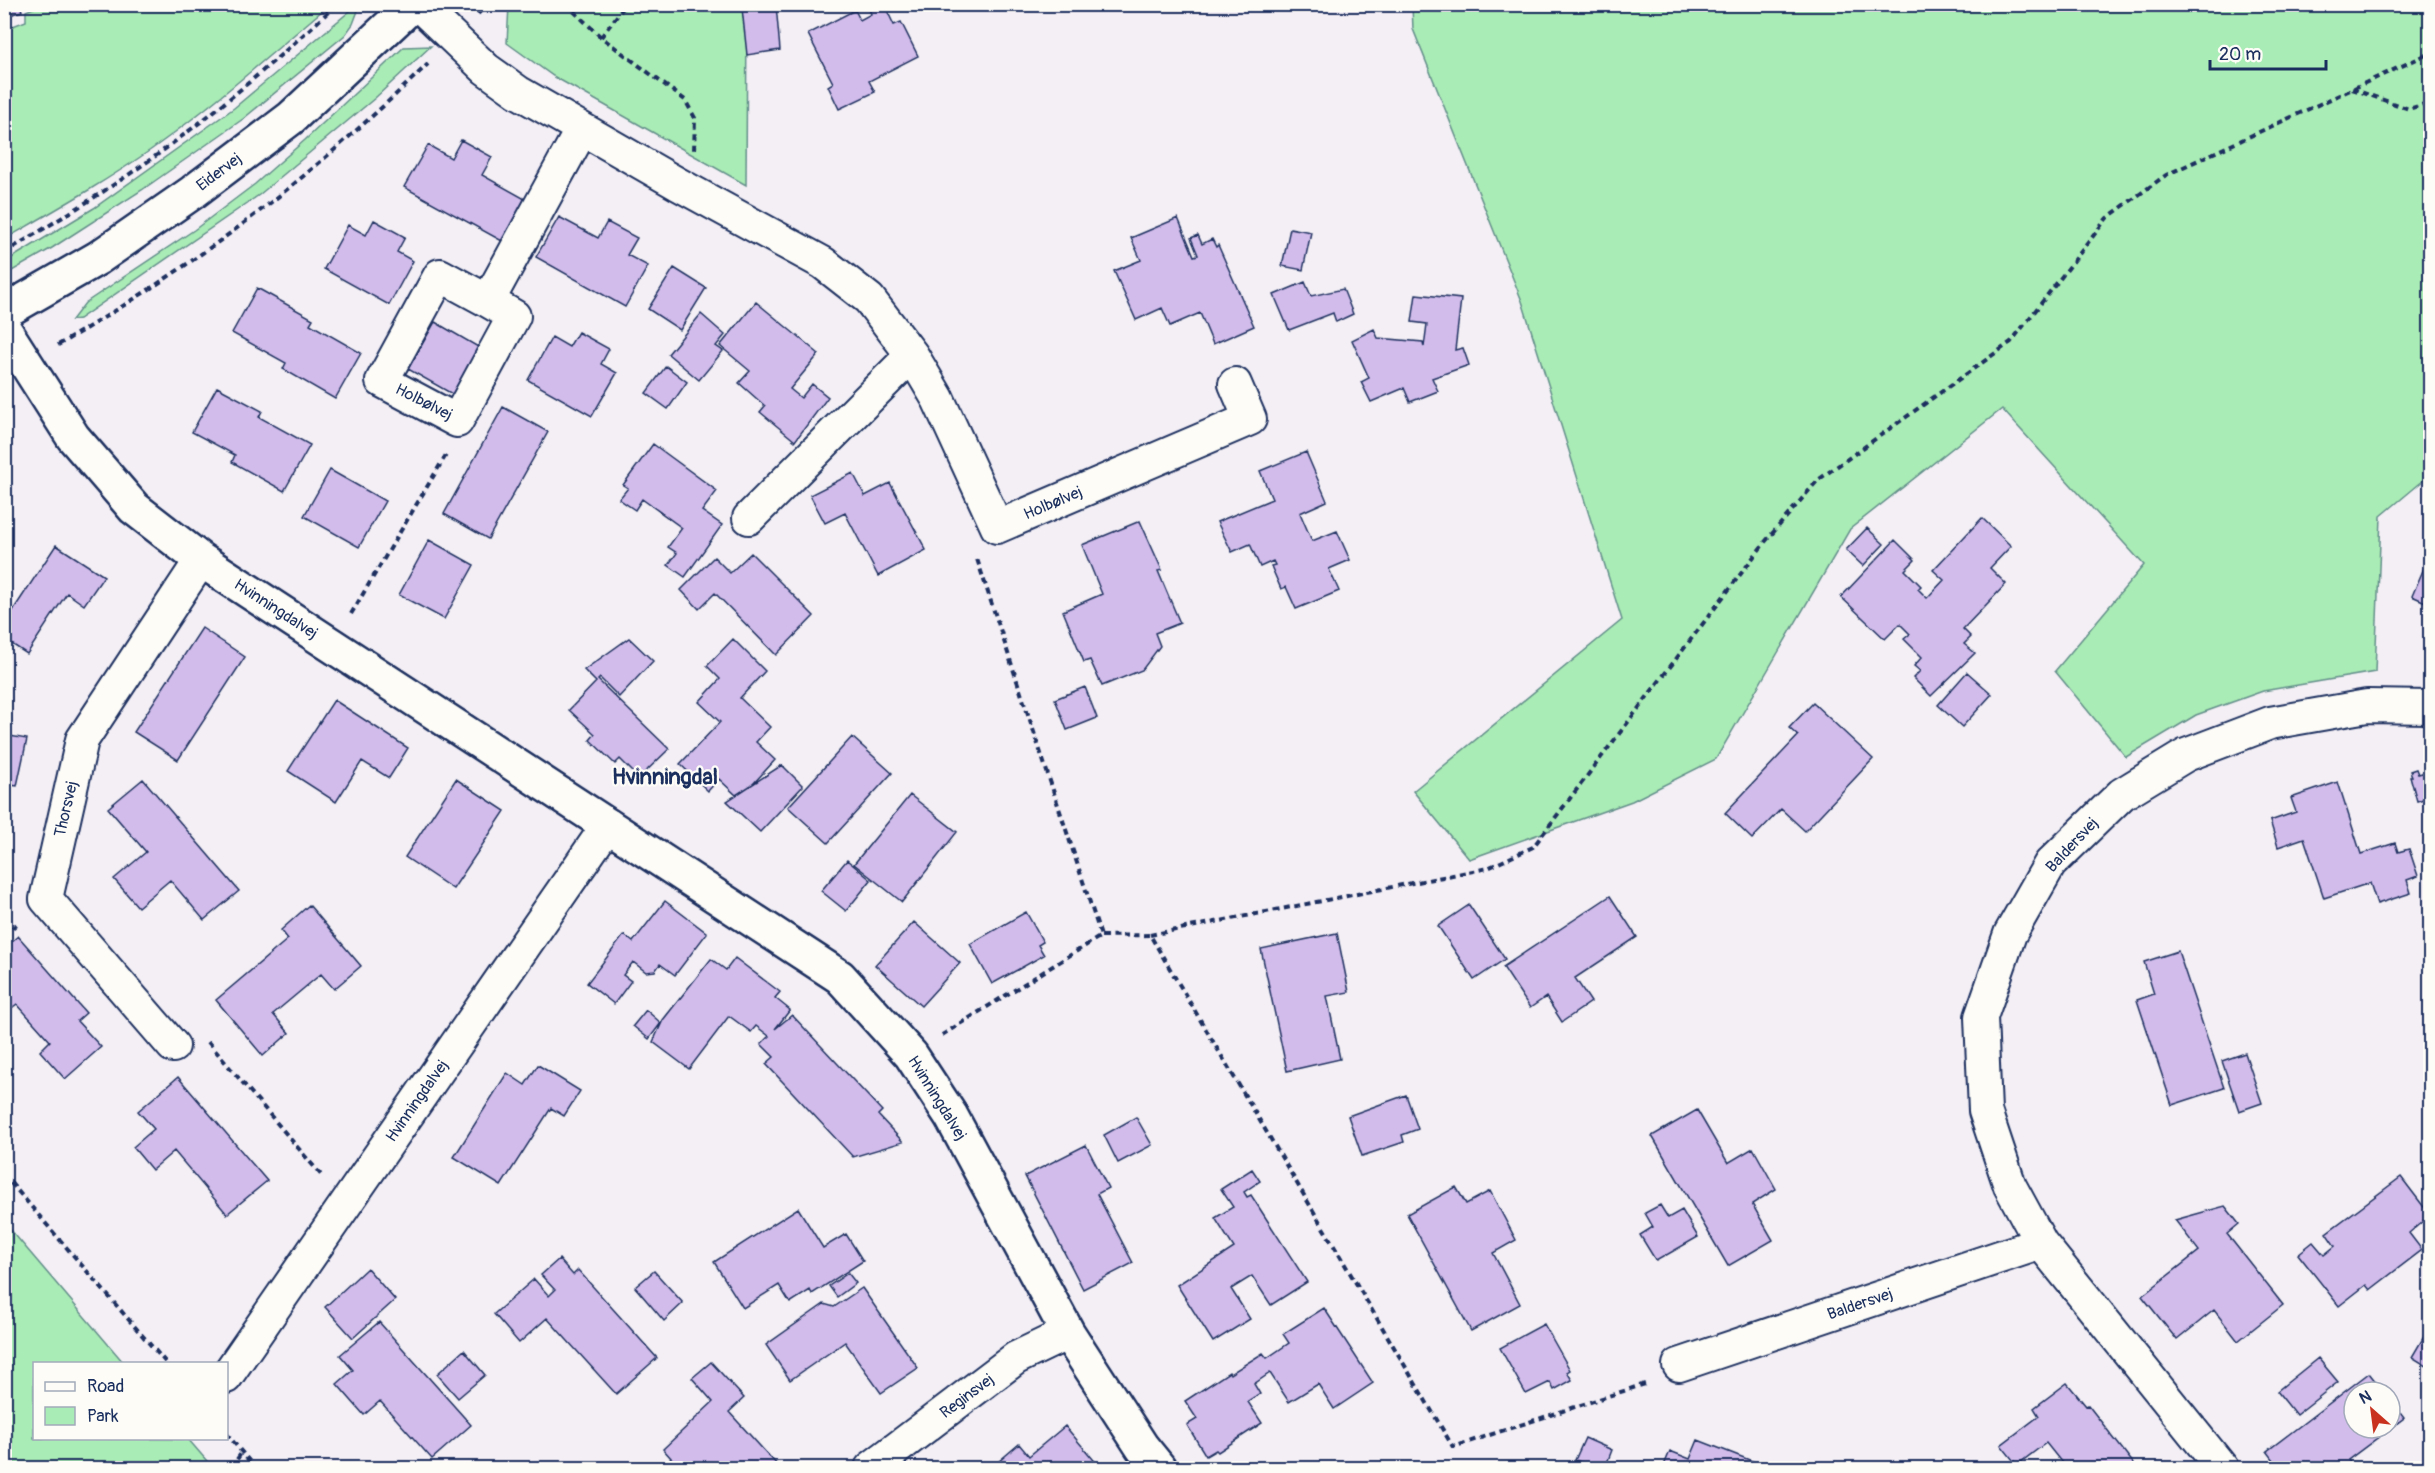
<svg xmlns="http://www.w3.org/2000/svg" width="2435" height="1473" font-family="Pangolin,sans-serif">
<rect width="100%" height="100%" fill="#f4eff5"/>
<filter id="ink" filterUnits="userSpaceOnUse"><feTurbulence type="fractalNoise" baseFrequency=".0167" numOctaves="2"/><feDisplacementMap in="SourceGraphic" scale="12" xChannelSelector="R" yChannelSelector="G"/><feConvolveMatrix kernelMatrix="1 2 1 2 8 2 1 2 1" color-interpolation-filters="sRGB"/></filter>
<g filter="url(#ink)">
<path fill="#aaecb5" stroke="#628e8a" stroke-width="1.5" d="M41,5V4L329,5C272,53 214,105 152,149C105,182 55,210 5,239V29L26,21V11Z
M509,5H747L746,185L553,76L507,43Z
M1412,5H2430V475L2381,516L2375,672L2263,691L2196,715L2126,757L2055,671L2144,565L2002,409L1850,529L1716,759L1632,801L1469,859L1413,791L1622,620L1522,301L1413,29Z
M356,6L359,8L353,24L345,35L243,119L142,190L52,248L5,275V262L94,208L234,108Z
M431,46L375,98L259,195L79,319L72,320L85,303L194,230L255,184L305,140L404,47Z
M4,1222L124,1363L34,1364V1438L188,1439L213,1468H5Z"/>
<path fill="#d2bceb" stroke="#1b2f5e" stroke-width="1.5" d="M4,4H20L22,11L4,17Z
M884,4L894,25L901,22L918,56L869,81L875,92L839,109L828,86L833,83L808,34L855,10L860,20L871,14L867,4Z
M776,5L780,50L747,55L742,8Z
M461,140L492,157L482,175L525,199L502,241L404,187L428,145L451,158Z
M559,217L598,238L607,222L637,238L627,255L648,266L625,307L536,257Z
M1178,218L1194,256L1198,255L1191,238L1198,235L1202,244L1212,239L1216,247L1218,245L1254,326L1213,344L1200,313L1170,326L1162,308L1136,320L1114,271L1141,260L1131,238Z
M374,220L405,237L397,252L413,261L389,305L324,269L348,225L366,235Z
M1290,228L1311,232L1303,270L1282,266Z
M674,268L706,288L680,330L648,309Z
M1305,282L1311,296L1343,289L1353,314L1336,322L1333,313L1289,330L1274,295Z
M257,288L313,319L310,324L361,353L335,399L283,369L286,363L232,333Z
M1416,294L1461,299L1455,350L1463,348L1469,365L1432,378L1438,391L1410,402L1404,388L1371,402L1361,382L1369,378L1352,340L1374,329L1378,338L1423,342L1424,347L1427,324L1412,322Z
M756,302L819,354L790,389L801,398L812,384L828,397L795,441L760,412L765,406L739,383L750,371L720,346Z
M701,314L725,335L716,346L723,351L699,380L668,354Z
M435,322L480,348L454,395L408,369Z
M578,332L609,349L601,364L617,373L592,416L528,380L552,337L569,347Z
M666,366L687,382L668,409L646,393Z
M217,387L262,411L259,417L310,445L284,491L232,462L235,455L192,432Z
M503,407L548,432L488,539L444,514Z
M653,444L717,491L702,511L722,525L685,577L668,565L677,553L668,547L682,528L642,499L635,510L619,499L628,488L623,485Z
M1306,452L1327,501L1300,513L1312,541L1337,531L1350,560L1329,569L1339,591L1296,609L1286,587L1281,589L1271,566L1275,565L1273,561L1260,567L1250,544L1232,552L1217,522L1272,499L1260,471Z
M330,470L385,501L359,547L304,516Z
M853,473L865,496L890,483L926,550L878,576L845,513L825,523L810,495Z
M1982,518L2011,546L1990,568L2006,584L1963,629L1971,637L1964,644L1975,653L1931,696L1913,678L1920,671L1914,666L1922,657L1904,639L1910,634L1900,624L1885,639L1841,597L1895,540L1915,560L1905,570L1921,586L1918,589L1927,598L1944,580L1933,570Z
M1140,521L1162,570L1158,571L1180,623L1155,633L1160,646L1142,670L1102,686L1090,660L1084,662L1063,611L1102,594L1082,545Z
M1867,528L1884,544L1863,566L1846,550Z
M429,540L474,565L444,619L399,595Z
M56,545L104,576L84,605L67,593L27,654L4,639V624Z
M751,553L814,616L776,655L715,593L699,609L681,590L714,557L730,573Z
M2430,554V604L2412,596Z
M202,628L245,657L178,760L134,732Z
M629,638L653,661L619,697L600,678L598,680L669,749L639,778L620,759L615,764L590,740L595,734L569,710L596,682L584,670Z
M733,639L765,671L740,698L770,727L756,742L775,760L753,784L736,795L719,779L708,791L680,764L720,722L699,702L720,679L707,666Z
M1967,672L1992,694L1962,727L1938,705Z
M1085,687L1097,718L1067,730L1055,699Z
M334,700L408,748L389,778L362,761L336,802L288,771Z
M1813,703L1873,759L1805,831L1781,809L1752,839L1725,813L1798,736L1789,728Z
M4,735L27,739L17,786L4,784Z
M852,737L892,773L828,843L788,807Z
M782,765L803,786L760,832L727,801Z
M2416,769L2418,774L2430,771V797L2417,801L2410,776H2412L2410,771Z
M143,779L239,891L204,920L170,880L138,907L114,879L146,852L108,808Z
M456,779L505,811L453,889L405,857Z
M2338,782L2361,854L2395,843L2398,852L2409,849L2418,876L2407,880L2411,893L2377,904L2370,883L2324,898L2304,838L2278,847L2270,821L2296,812L2291,798Z
M910,795L957,832L902,902L854,864Z
M847,860L871,880L846,911L821,891Z
M1610,896L1637,937L1575,978L1591,1002L1562,1022L1546,997L1530,1008L1503,967Z
M665,901L707,933L675,975L660,964L655,971L646,972L633,962L623,975L631,981L614,1004L587,983L624,935L633,942Z
M309,905L361,966L334,989L321,974L273,1014L289,1033L263,1056L216,1000L288,939L281,930Z
M1469,905L1505,959L1474,980L1438,926Z
M1026,912L1043,942L1038,945L1044,955L992,984L970,944Z
M914,922L960,963L921,1006L875,965Z
M1337,933L1349,992L1327,996L1340,1059L1287,1071L1261,949Z
M18,936L86,1013L77,1021L101,1047L65,1079L40,1051L50,1041L17,1004L4,1014V948Z
M2178,951L2224,1088L2172,1105L2137,1000L2154,994L2144,962Z
M735,958L780,992L775,998L790,1010L775,1029L792,1015L882,1111L878,1115L903,1142L853,1157L766,1064L774,1057L761,1044L769,1036L756,1026L751,1032L729,1016L689,1069L653,1042L663,1020L711,959L726,970Z
M646,1010L661,1023L649,1039L633,1026Z
M2245,1053L2262,1103L2239,1111L2222,1061Z
M538,1065L580,1091L564,1116L551,1108L501,1186L454,1157L507,1073L525,1085Z
M178,1077L267,1181L227,1214L174,1151L152,1170L133,1147L154,1129L138,1111Z
M1406,1095L1418,1129L1402,1135L1404,1142L1362,1156L1348,1116Z
M1697,1110L1728,1163L1753,1148L1776,1189L1752,1204L1773,1240L1728,1266L1652,1136Z
M1136,1117L1152,1145L1118,1163L1104,1135Z
M1086,1145L1108,1188L1097,1194L1133,1263L1083,1289L1025,1176Z
M1252,1169L1260,1181L1244,1192L1247,1197L1251,1195L1307,1282L1271,1305L1252,1276L1231,1289L1250,1319L1213,1342L1177,1285L1234,1248L1215,1218L1233,1207L1221,1189Z
M2401,1177L2430,1215L2409,1233L2422,1250L2370,1290L2366,1285L2339,1306L2298,1254L2313,1242L2324,1255L2335,1246L2326,1233Z
M1456,1187L1466,1204L1490,1191L1516,1240L1493,1253L1520,1304L1471,1331L1407,1214Z
M1660,1205L1668,1218L1682,1210L1698,1237L1656,1261L1640,1235L1653,1227L1645,1213Z
M2225,1206L2239,1224L2227,1234L2283,1305L2238,1341L2214,1310L2177,1340L2142,1296L2199,1251L2175,1220Z
M798,1208L823,1248L846,1234L863,1261L812,1294L810,1290L790,1303L779,1285L743,1308L714,1262Z
M559,1259L573,1275L578,1270L657,1358L616,1394L547,1318L519,1343L494,1314L534,1279L549,1296L555,1290L541,1275Z
M367,1268L395,1300L353,1338L325,1307Z
M654,1271L683,1303L664,1321L635,1287Z
M848,1273L856,1283L837,1297L829,1286Z
M862,1288L918,1368L881,1393L845,1342L790,1380L766,1345L824,1304L834,1307Z
M1324,1308L1373,1383L1334,1409L1318,1384L1289,1402L1270,1373L1254,1384L1260,1394L1248,1402L1262,1423L1218,1452L1216,1450L1206,1456L1187,1425L1197,1419L1185,1401L1229,1372L1230,1374L1263,1353L1267,1358L1289,1343L1283,1334Z
M379,1322L471,1425L432,1459L380,1401L364,1415L337,1384L353,1370L340,1355Z
M1544,1324L1570,1370L1567,1372L1572,1380L1554,1390L1550,1382L1526,1394L1500,1348Z
M2426,1333L2430,1336V1368L2412,1357Z
M464,1350L485,1375L458,1398L437,1374Z
M2318,1358L2338,1382L2296,1415L2277,1391Z
M711,1362L744,1398L729,1412L780,1468H680L663,1449L713,1402L692,1378Z
M2369,1373L2384,1392H2354V1428H2390V1400L2404,1418L2348,1460L2354,1468H2280L2267,1451Z
M2067,1383L2086,1406L2088,1405L2137,1468H2066L2046,1443L2017,1465L2001,1445L2039,1416L2034,1408Z
M1065,1426L1099,1466L1096,1468H1035L1031,1465L1027,1468H991L1019,1444L1029,1456Z
M1585,1438L1612,1450L1605,1468H1596L1575,1460Z
M1698,1440L1770,1468H1663L1670,1451L1690,1459Z"/>
<g fill="none" stroke-linecap="round" stroke-linejoin="round">
<defs>
<path id="street" d="M418,4L486,69L518,92L678,184L823,263L869,299L912,355L938,399L997,527L1250,419L1235,384
M488,301L514,316L457,421L382,381L440,275L488,301L582,129
M749,518L912,355
M173,1046L46,899L82,740L201,560
M1679,1365L2041,1243
M226,1377L608,825
M871,1468L1016,1358L1068,1333
M2222,1468L2041,1243L2010,1186L1985,1111L1981,1017L2010,934L2050,864L2122,794L2186,755L2270,723L2367,706L2430,707"/>
<path id="secondary" d="M4,312L98,258L193,192L291,118L413,4
M4,329L73,437L134,508L201,560L840,977L911,1055L951,1116L1068,1333L1142,1447L1159,1468"/>
</defs>
<use href="#street" stroke="#1b2f5e" stroke-width="36"/>
<use href="#secondary" stroke="#1b2f5e" stroke-width="38"/>
<path stroke="#1b2f5e" stroke-width="4" stroke-dasharray="6 4.5" stroke-linecap="butt" d="M566,4L601,37L685,100L695,118L694,151
M478,14L486,4
M601,37L626,4
M2352,89L2409,109L2430,102
M4,253C63,217 122,182 177,140C233,98 285,52 337,4
M58,345C109,315 160,284 208,249C287,194 359,130 428,64
M351,614L446,455
M4,935L18,923
M1150,935L1488,868L1533,847L1765,542L1818,480L2011,342L2107,218L2166,175L2430,53
M1101,936L1150,935L1453,1447L1648,1383
M942,1035L1101,936L976,556
M208,1042L322,1176
M4,1175L167,1364
M226,1433L255,1468
M231,1468L242,1452"/>
<use href="#street" stroke="#fdfcf7" stroke-width="32"/>
<use href="#secondary" stroke="#fdfcf7" stroke-width="33"/>
</g>
</g>
<g text-anchor="middle" dominant-baseline="central" stroke-width="4.5" stroke-linejoin="round" paint-order="stroke">
<g font-size="16" fill="#1b2f5e" stroke="#fdfcf7">
<text transform="translate(219 172) rotate(-37)">Eidervej</text>
<text transform="translate(424 402) rotate(27)">Holbølvej</text>
<text transform="translate(1053 503) rotate(-23)">Holbølvej</text>
<text transform="translate(276 609) rotate(33)">Hvinningdalvej</text>
<text transform="translate(66 809) rotate(-77)">Thorsvej</text>
<text transform="translate(2072 845) rotate(-47)">Baldersvej</text>
<text transform="translate(937 1098) rotate(58)">Hvinningdalvej</text>
<text transform="translate(417 1101) rotate(-55)">Hvinningdalvej</text>
<text transform="translate(1860 1304) rotate(-19)">Baldersvej</text>
<text transform="translate(967 1396) rotate(-37)">Reginsvej</text>
</g>
<g font-size="22" font-weight="bold" fill="#1b2f5e" stroke="#fdfcf7">
<text x="665" y="777">Hvinningdal</text>
</g>
</g>
<rect width="2435" height="1473" fill="none" stroke="#fdfcf7" stroke-width="24"/>
<rect x="12" y="12" width="2411" height="1449" fill="none" stroke="#1b2f5e" stroke-width="2" filter="url(#ink)"/>
<rect x="33" y="1362" width="195" height="78" fill="#fdfcf7" stroke="#a3aaba" stroke-width="1.5"/>
<rect x="45" y="1382" width="30" height="9" fill="#fdfcf7" stroke="#a3aaba" stroke-width="1.5"/>
<text x="87" y="1392" font-size="18" fill="#1b2f5e">Road</text>
<rect x="45" y="1407" width="30" height="18" fill="#aaecb5" stroke="#a3aaba" stroke-width="1.5"/>
<text x="87" y="1422" font-size="18" fill="#1b2f5e">Park</text>
<g transform="translate(2372 1410) rotate(332)"><circle r="28" fill="#fdfcf7" stroke="#a3aaba" stroke-width="1.5"/>
<path d="M0-4.5L10 22L0 15L-10 22Z" fill="#c8321e"/>
<text y="-9" font-size="16" font-weight="bold" text-anchor="middle" fill="#1b2f5e">N</text>
</g>
<path d="M2210 60v9h116v-9" fill="none" stroke="#1b2f5e" stroke-width="3"/>
<text x="2219" y="60" font-size="18" fill="#1b2f5e" stroke="#fdfcf7" stroke-width="4.5" paint-order="stroke">20 m</text>
</svg>
